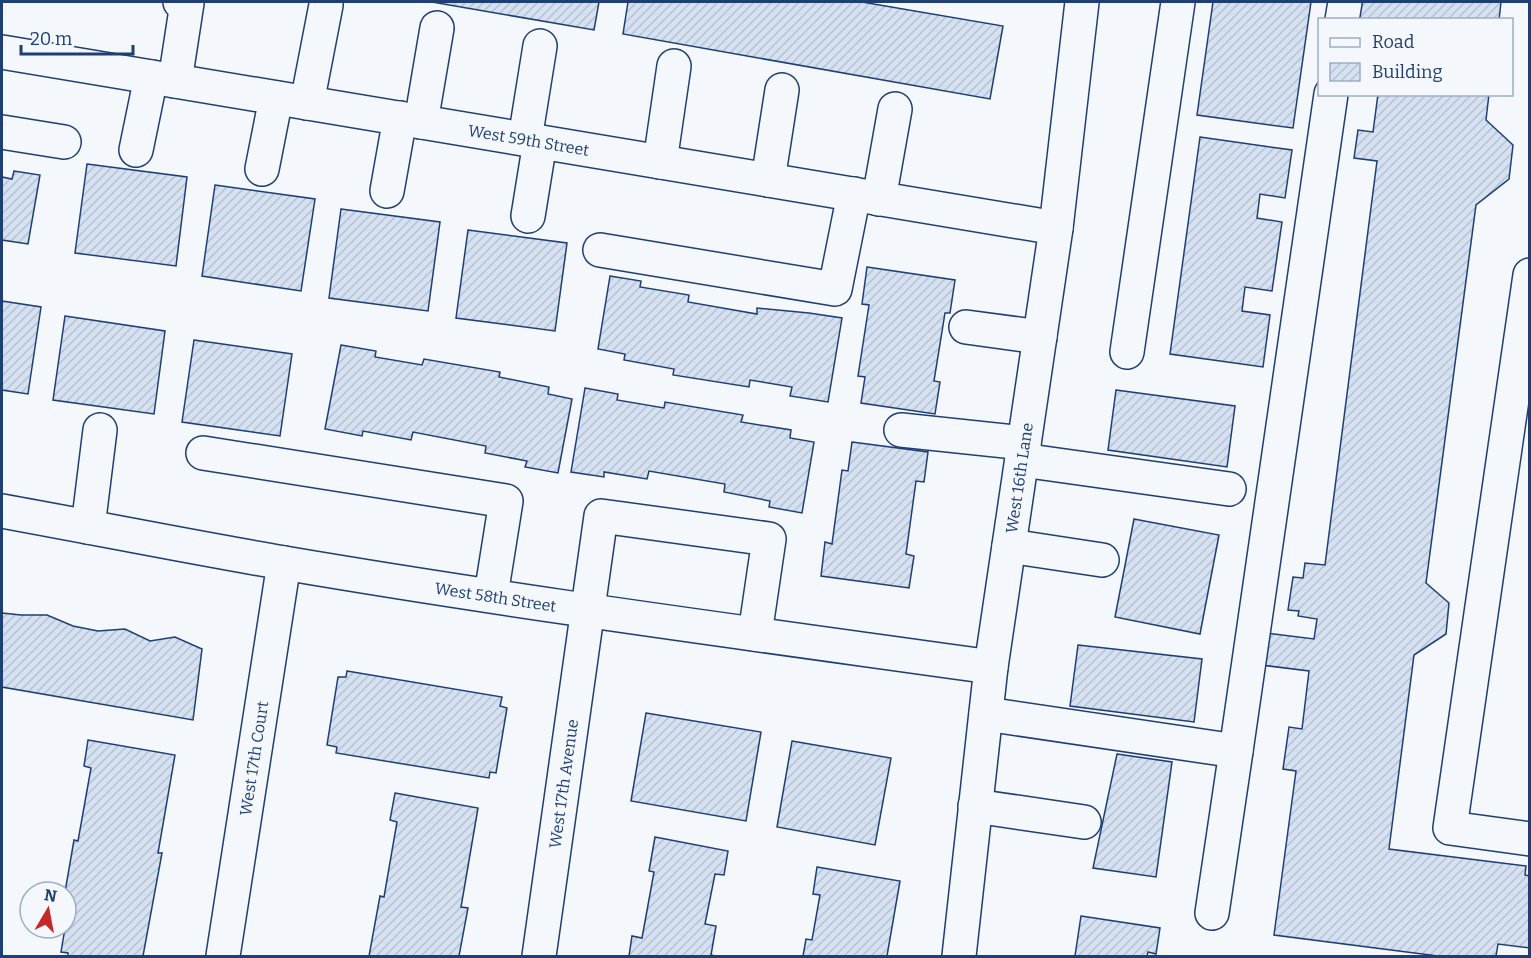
<svg xmlns="http://www.w3.org/2000/svg" width="1531" height="958" font-family="Bitter,serif">
<defs>
<pattern id="building-hatch" width="6" height="6" patternUnits="userSpaceOnUse" patternTransform="scale(1.5)"><rect width="6" height="6" fill="#d5e0f0"/><path d="M-1 1l2-2M0 6l6-6M5 7l2-2" fill="none" stroke="#b6c1d1"/></pattern>
</defs>
<rect width="100%" height="100%" fill="#f4f7fb"/>
<path fill="url(#building-hatch)" stroke="#1d3f73" stroke-width="1.5" d="M432,2H599L594,30Z
M628,2H862L1003,26L990,99L623,34Z
M1213,2H1311L1293,128L1197,115Z
M1348,2H1501L1499,20H1346Z
M1378,94H1489L1486,120L1513,145L1509,179L1476,205L1426,583L1449,603L1446,634L1414,655L1389,849L1526,866L1525,875L1530,876V948L1498,944L1496,956H1438L1274,935L1296,771L1283,769L1289,727L1302,729L1309,671L1261,665L1266,633L1314,639L1317,619L1298,616L1299,611L1288,610L1293,577L1303,578L1305,563L1325,565L1377,161L1354,158L1358,130L1373,132Z
M1200,137L1292,150L1285,198L1260,194L1257,218L1282,222L1272,291L1245,287L1242,311L1270,315L1263,367L1170,354Z
M87,164L187,177L176,266L75,253Z
M14,171L40,175L28,244L2,240V177L12,179Z
M215,185L315,199L301,291L202,276Z
M341,209L440,222L428,311L329,298Z
M468,230L567,243L555,331L456,318Z
M867,267L955,280L950,313H945L934,381L940,382L935,414L861,403L865,377L858,376L869,305L862,304Z
M610,276L641,281L640,287L689,295L688,302L757,314V308L809,313L842,318L828,402L790,396L792,387L750,380L749,387L673,375L674,369L624,360L625,354L598,349Z
M2,301L41,307L28,394L2,390Z
M65,316L165,331L154,414L53,400Z
M194,340L292,354L280,436L182,422Z
M341,345L376,351L375,357L422,365L424,359L500,372L499,377L549,387L548,394L572,399L558,473L525,467L527,461L485,453L486,446L413,432L411,440L363,431L362,436L325,429Z
M585,388L618,394L617,400L664,408L665,402L743,415L741,422L791,430L790,438L814,442L802,513L769,507L770,501L724,492L725,484L649,471L647,479L604,472V477L571,472Z
M1116,390L1235,406L1227,467L1108,450Z
M852,442L928,452L924,482L916,481L906,554L914,556L909,588L821,576L825,542L832,544L842,470L848,471Z
M1134,519L1219,535L1200,634L1115,617Z
M2,613L21,615H47L73,626L98,631L125,629L150,641L175,637L202,649L193,720L2,687Z
M1078,645L1202,659L1194,722L1070,706Z
M347,671L502,697L500,706L507,708L496,773L490,772L489,778L336,753L337,747L327,745L338,677H346Z
M646,713L761,732L746,821L631,801Z
M88,740L175,755L158,853H162L143,956H68V953L61,952L65,928H66V892H65L74,840L78,841L91,768L84,766Z
M792,741L891,758L875,845L777,827Z
M1117,754L1172,762L1156,877L1093,868Z
M395,793L478,808L461,907L468,908L459,956H369L380,896L384,897L397,822L390,820Z
M655,837L728,851L724,875L715,874L705,924L716,926L711,955L716,956H629L632,936L642,938L654,872L649,871Z
M817,867L900,881L887,956H803L806,939L812,940L820,895L813,894Z
M1081,916L1160,928L1156,954L1148,952L1147,956H1075Z"/>
<g fill="none" stroke-linecap="round" stroke-linejoin="round">
<defs>
<g id="minor">
<path d="M1342,20L1345,2"/>
<path id="s1" d="M2,52L1056,228"/>
<path d="M175,81L187,3L180,2"/>
<path d="M307,103L326,5"/>
<path d="M421,122L437,28"/>
<path d="M2,132L64,142"/>
<path d="M525,139L540,46"/>
<path d="M136,150L151,77"/>
<path d="M660,162L674,66"/>
<path d="M262,169L276,98"/>
<path d="M768,180L782,90"/>
<path d="M387,191L400,118"/>
<path d="M879,199L895,109"/>
<path d="M528,216L540,142"/>
<path d="M600,250L835,289L854,194"/>
<path d="M1530,275L1450,828L1530,839"/>
<path d="M966,327L1040,337"/>
<path d="M1127,352L1178,2"/>
<path d="M901,430L1024,443"/>
<path d="M203,453L506,501L491,595"/>
<path d="M1022,460L1229,489"/>
<path id="s2" d="M2,511C96,528 190,547 284,563C519,603 755,634 991,667"/>
<path d="M88,527L100,430"/>
<path d="M1009,546L1102,560"/>
<path d="M986,714L1236,751L1212,913"/>
<path d="M1236,751L1331,94"/>
<path d="M975,806L1084,822"/>
<path id="s3" d="M223,956L284,563"/>
<path id="s4" d="M539,956L601,516L769,539L755,634"/>
<path id="s5" d="M959,956L991,667L1056,228L1082,2"/>
</g>
</defs>
<use href="#minor" stroke="#1d3f73" stroke-width="36"/>
<use href="#minor" stroke="#f4f7fb" stroke-width="33"/>
</g>
<g text-anchor="middle" dominant-baseline="central" stroke-width="4.5" stroke-linejoin="round" paint-order="stroke">
<g font-size="16" fill="#1d3f73" stroke="#f4f7fb">
<text stroke="none"><textPath href="#s1" startOffset="534">West 59th Street</textPath></text>
<text stroke="none"><textPath href="#s5" startOffset="482">West 16th Lane</textPath></text>
<text stroke="none"><textPath href="#s2" startOffset="501">West 58th Street</textPath></text>
<text stroke="none"><textPath href="#s3" startOffset="200">West 17th Court</textPath></text>
<text stroke="none"><textPath href="#s4" startOffset="174">West 17th Avenue</textPath></text>
</g>
</g>
<rect width="1531" height="958" fill="none" stroke="#1d3f73" stroke-width="6"/>
<rect x="1318" y="18" width="195" height="78" fill="#f4f7fb" stroke="#9eadc5" stroke-width="1.5"/>
<rect x="1330" y="38" width="30" height="9" fill="#f4f7fb" stroke="#9eadc5" stroke-width="1.5"/>
<text x="1372" y="48" font-size="18" fill="#1d3f73">Road</text>
<rect x="1330" y="63" width="30" height="18" fill="url(#building-hatch)" stroke="#9eadc5" stroke-width="1.5"/>
<text x="1372" y="78" font-size="18" fill="#1d3f73">Building</text>
<g transform="translate(48 910) rotate(10)"><circle r="28" fill="#f4f7fb" stroke="#9eadc5" stroke-width="1.5"/>
<path d="M0-4.5L10 22L0 15L-10 22Z" fill="#c62828"/>
<text y="-9" font-size="16" font-weight="bold" text-anchor="middle" fill="#1d3f73">N</text>
</g>
<path d="M21 45v9h112v-9" fill="none" stroke="#1d3f73" stroke-width="3"/>
<text x="30" y="45" font-size="18" fill="#1d3f73" stroke="#f4f7fb" stroke-width="4.5" paint-order="stroke">20 m</text>
</svg>
